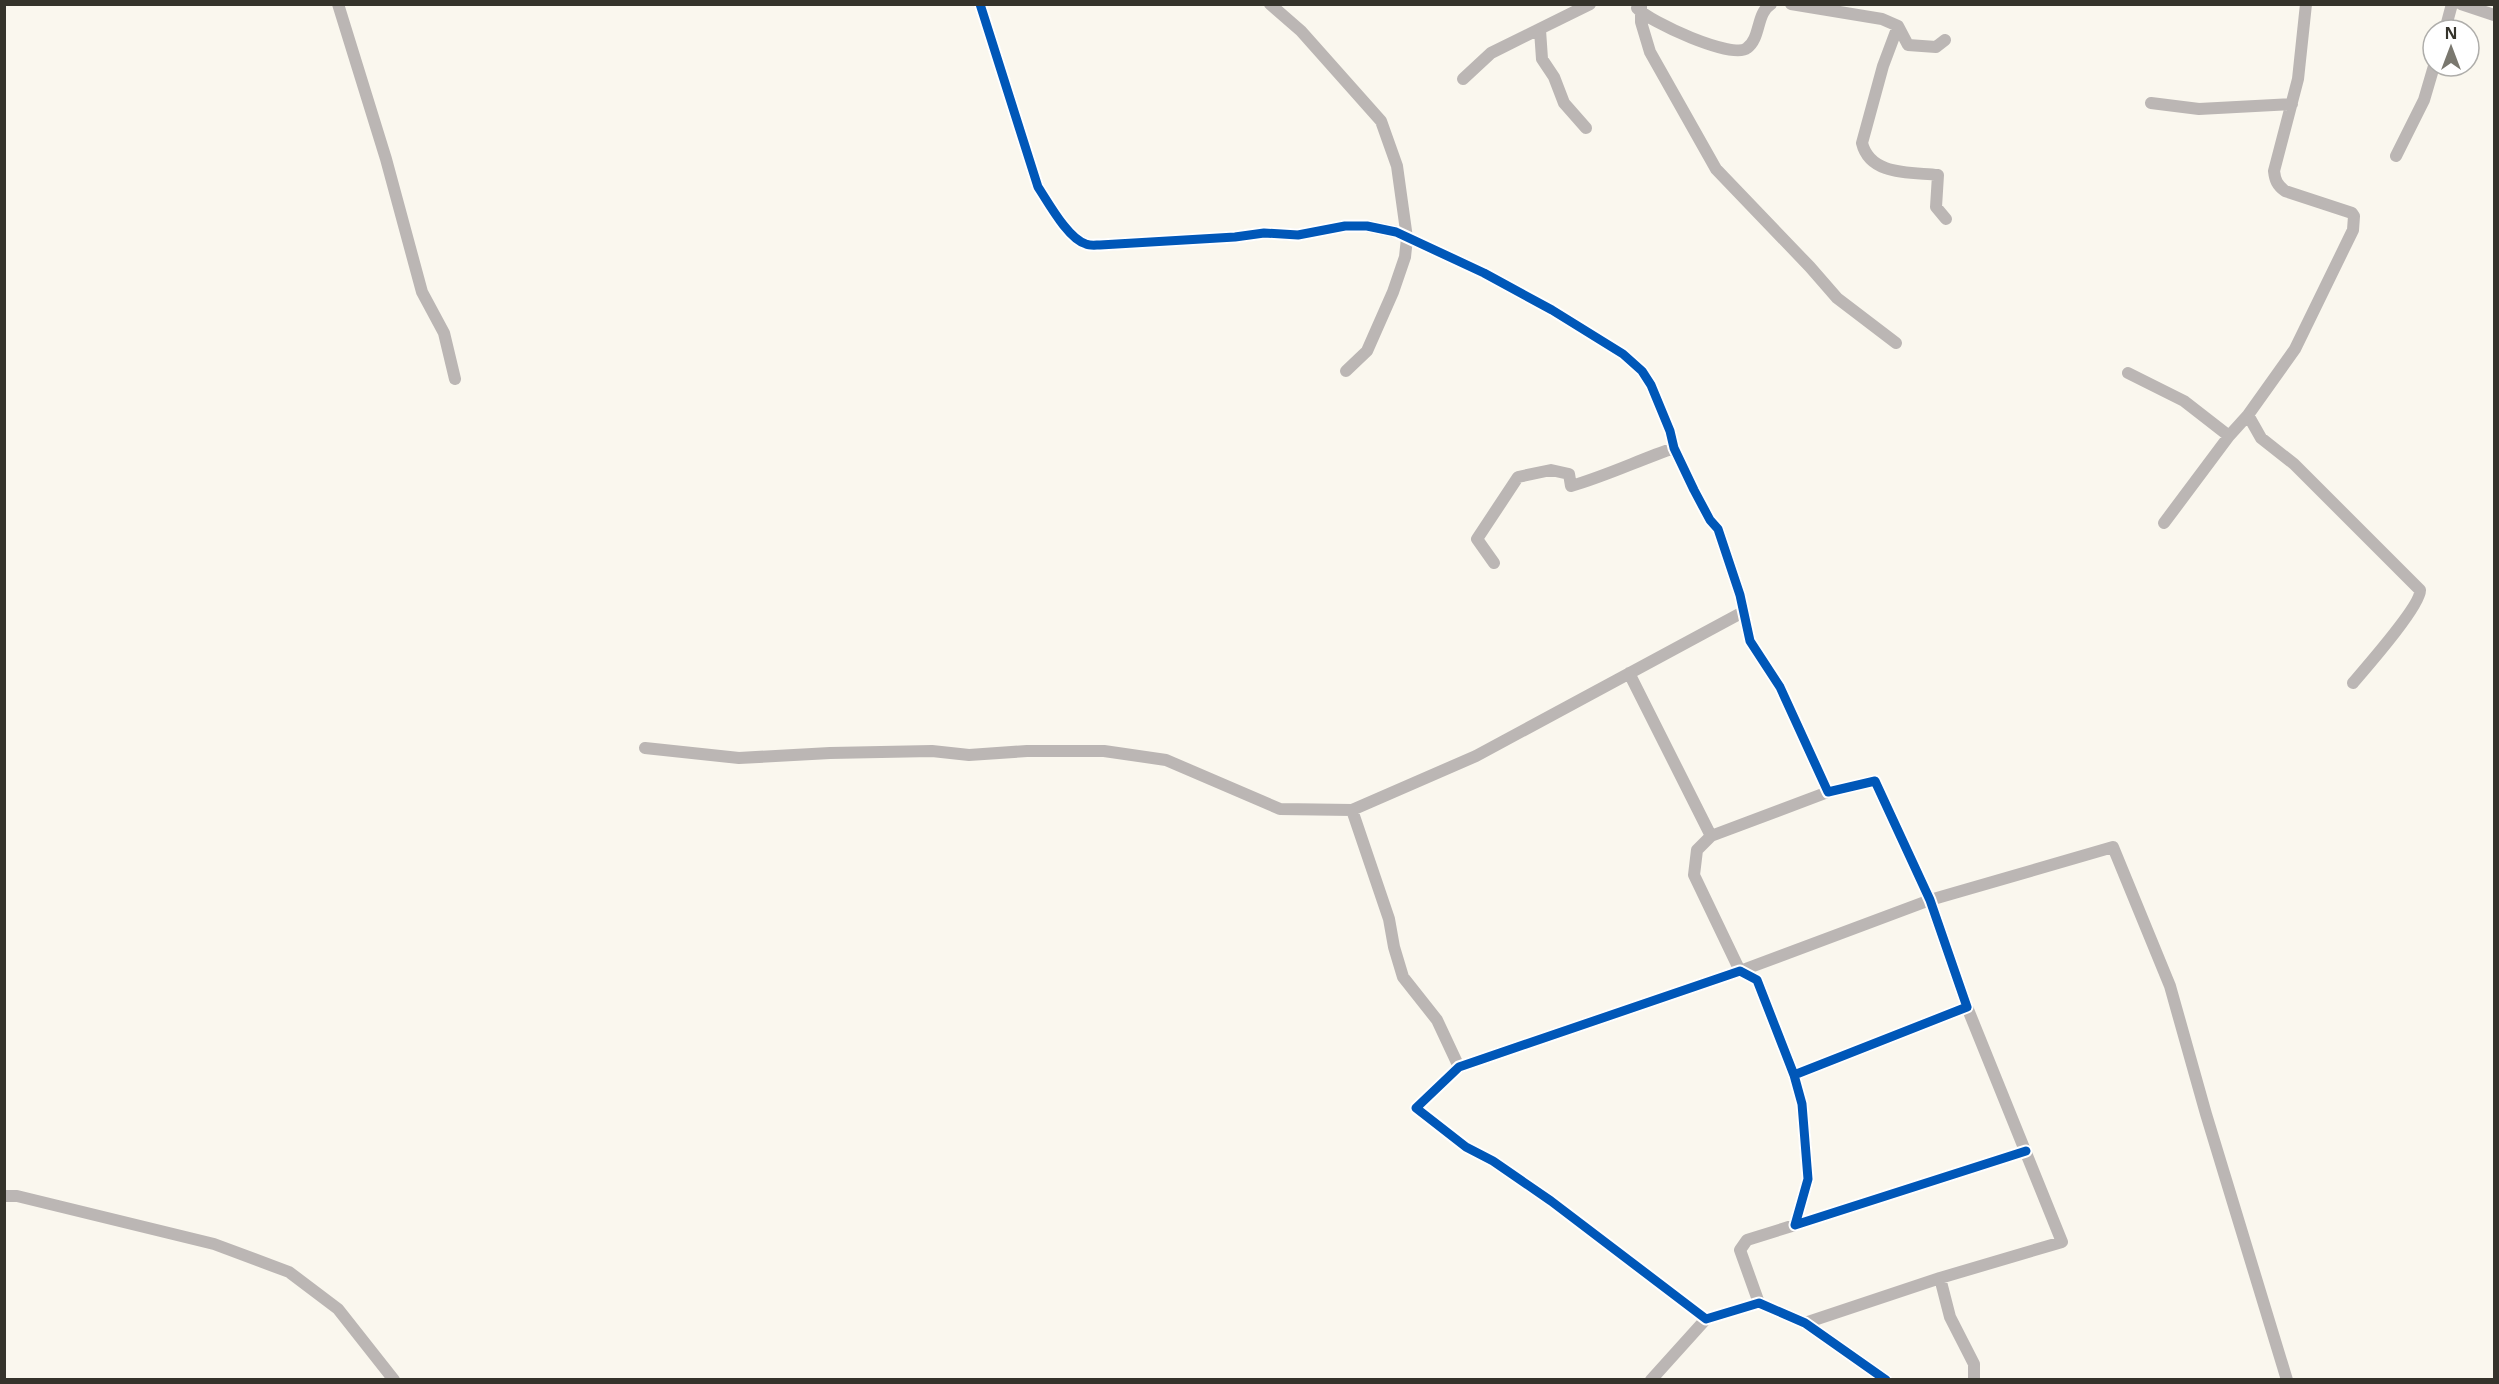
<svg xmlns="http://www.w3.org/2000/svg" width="2499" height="1384" font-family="'Noto Sans',sans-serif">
<rect width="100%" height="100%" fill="#faf7ee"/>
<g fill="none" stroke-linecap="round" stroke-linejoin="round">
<path stroke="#bbb6b4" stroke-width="12" d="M338,4L386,159L422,292L444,333L455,379
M980,4L1038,187C1048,202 1068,239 1086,244C1090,246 1096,245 1100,245L1235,237L1264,233L1298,235L1345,226H1367L1396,232L1484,273L1552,310L1623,354L1642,371L1651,385L1670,431L1674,448L1694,490L1710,520L1718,529L1740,595L1750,641L1780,687L1828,792L1875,781L1930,900L1967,1007L1794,1075
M1270,4L1301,31L1381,121L1397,166L1407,238L1405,257L1393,292L1367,351L1346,371
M1641,4V22L1650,52L1716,169L1810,267L1837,298L1896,343
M1791,4L1882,19L1898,26L1908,45L1936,47L1945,40
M2461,4L2494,15
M1637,8C1649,22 1733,60 1747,48C1761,38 1756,13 1771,4
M1898,26L1883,66L1862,143C1870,176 1911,172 1938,175L1936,207L1946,219
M1540,30L1542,59L1554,77L1564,103L1586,128
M2445,30L2452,4
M1463,79L1491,53L1590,4
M2151,103L2199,109L2292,104
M2396,156L2424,100L2434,66
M2128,373L2184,401L2229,436
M2248,415L2261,438L2294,464L2420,590C2422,604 2365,669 2353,683
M2164,523L2229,436L2248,415L2295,349L2353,230L2354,216L2352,213L2285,191C2277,185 2275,180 2274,171L2298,79L2306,4
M1494,563L1477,539L1518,477L1551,470L1569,474L1571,486C1606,476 1639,460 1674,448
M1629,673L1711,836
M645,748L739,758L830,753L932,751L969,755L1027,751H1104L1166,760L1280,809L1352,810
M1828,792L1711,836L1697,850L1694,875L1740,971L1930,900L2113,847L2170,986L2206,1114L2287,1380
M1459,1067L1437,1020L1403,977L1394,947L1389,919L1352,810L1476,756L1743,612
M4,1196H17L214,1244L289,1272L338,1309L394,1380
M1940,1278L1950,1317L1974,1364V1380
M1759,1303L1740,1250L1747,1240L1795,1225
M1805,1323L1940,1278L2062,1242L1967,1007
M1651,1380L1706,1319
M1886,1380L1805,1323L1759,1303L1706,1319L1551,1201L1493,1161L1466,1147L1416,1108L1459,1067L1740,971L1757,980L1794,1075L1802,1104L1808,1179L1795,1225L2026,1151"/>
<defs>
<path id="cycleway" d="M980,4L1038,187C1048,202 1068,239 1086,244C1090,246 1096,245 1100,245L1235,237L1264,233L1298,235L1345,226H1367L1396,232L1484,273L1552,310L1623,354L1642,371L1651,385L1670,431L1674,448L1694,490L1710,520L1718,529L1740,595L1750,641L1780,687L1828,792L1875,781L1930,900L1967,1007L1794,1075
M1886,1380L1805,1323L1759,1303L1706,1319L1551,1201L1493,1161L1466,1147L1416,1108L1459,1067L1740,971L1757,980L1794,1075L1802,1104L1808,1179L1795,1225L2026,1151"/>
</defs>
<use href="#cycleway" stroke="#fff" stroke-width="13"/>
<use href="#cycleway" stroke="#0057b8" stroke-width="9"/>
</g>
<rect width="2499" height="1384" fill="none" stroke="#35332b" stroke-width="12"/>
<g transform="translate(2451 48)"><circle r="28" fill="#ffffff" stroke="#aeadaa" stroke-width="1.5"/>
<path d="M0-4.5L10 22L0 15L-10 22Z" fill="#7a786f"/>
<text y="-9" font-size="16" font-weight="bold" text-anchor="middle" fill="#35332b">N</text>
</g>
</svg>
